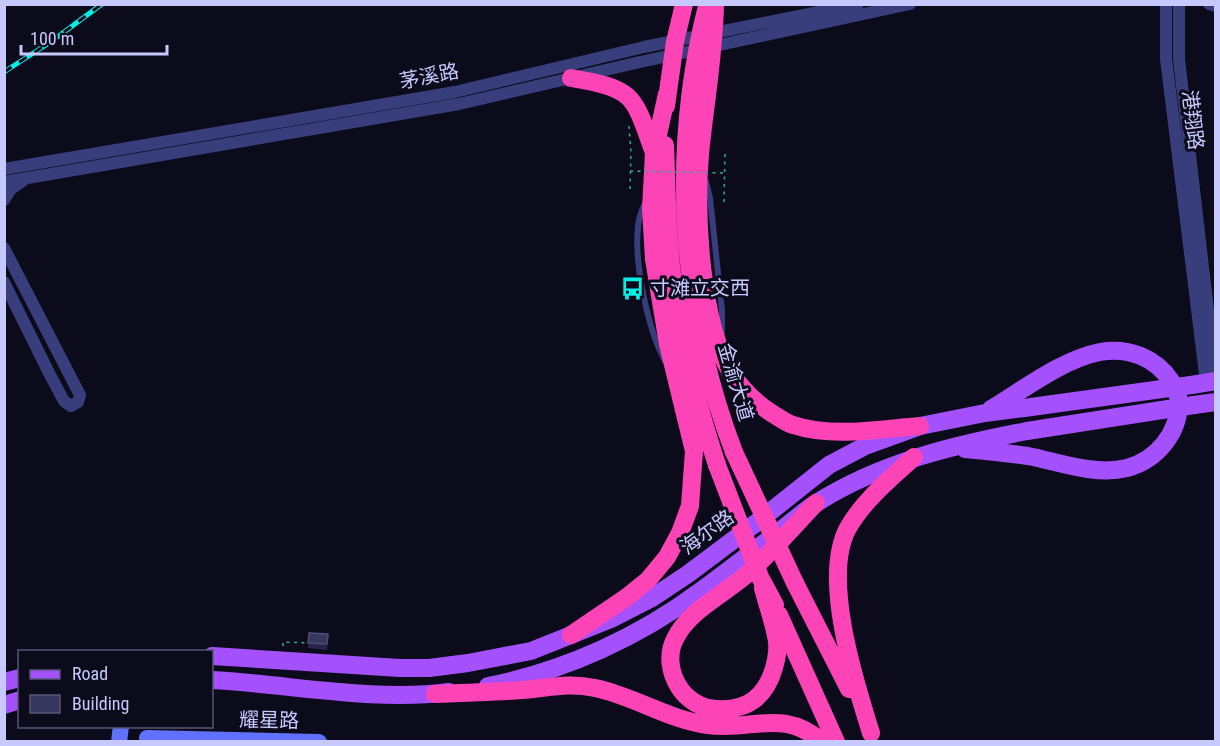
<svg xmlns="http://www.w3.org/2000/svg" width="1220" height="746" font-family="'Roboto Condensed','Noto Sans SC',sans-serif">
<rect width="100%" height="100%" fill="#0c0b1c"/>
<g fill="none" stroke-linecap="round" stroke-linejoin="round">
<path stroke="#2eac93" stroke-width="1.5" stroke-dasharray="3 4.5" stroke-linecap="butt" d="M629,126L631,152L630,191
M724,202L725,152
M283,646V642L308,643"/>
<path stroke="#373e7b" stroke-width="6" d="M706,182L710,198L722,310V333
M644,205C641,212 638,220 638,228C634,263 648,330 665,361"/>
<path stroke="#373e7b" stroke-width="12" d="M1166,4V59L1206,382
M1179,4V59L1216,380
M1209,4L1216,6
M4,169L455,92L644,47L858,4
M4,182L459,104L640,62L910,4
M4,200L11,189L24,180
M4,248L80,395L78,402L71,406L64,401L49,373L4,282"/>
<path stroke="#6071fd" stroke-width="16" d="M147,738L319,742
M119,742L121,726"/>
<path stroke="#a450fd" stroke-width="18" d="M1191,385L1216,381
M1194,405L1216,402
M965,449C986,451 1007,453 1028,456C1059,462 1095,476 1127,468C1157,460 1179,433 1179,402C1179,395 1174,387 1171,381C1155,357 1128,347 1100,352C1063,359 1023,390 991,409
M212,656L400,668H429L468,663L531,651L611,619L652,598L688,574L756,523L829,465L865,446L920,426L985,413L1024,408
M212,680C287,684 375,702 449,692
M4,682L20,678
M488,686C565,671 639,637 702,590C729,570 755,550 781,530C793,521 805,510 818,502C882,462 954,445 1027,431
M4,705L20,700"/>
<path stroke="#fd44b6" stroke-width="18" d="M715,4C714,55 705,104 700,154C695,214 700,321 731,373C742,389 757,404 773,414C780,418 786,423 793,425C833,438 879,429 920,426
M707,6C670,152 680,311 734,452
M571,78C635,89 633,94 654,153
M666,106L675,42L684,4
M665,145C667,195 667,247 675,296C684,353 699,410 717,465
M795,583L849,689
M763,588C767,604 773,620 776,636C779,647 777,657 774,668C766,696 748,711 717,709C702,709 687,700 679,687C670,673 667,654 675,639C688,611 723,595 746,575C771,553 793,527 816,503
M779,615L836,742
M571,635L627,597L648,580L667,557L680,533L690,506L694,451L668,344L654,259L651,209L654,153L667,94
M435,694C464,693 494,692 522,690C549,688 568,682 595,688C634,696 669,720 708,725C752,731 784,708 822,742
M871,733C855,682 821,577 848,528C864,500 890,479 914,457"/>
<defs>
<path id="rail" d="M4,72L52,41L102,4"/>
</defs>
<use href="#rail" stroke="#03efe6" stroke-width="5"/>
<use href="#rail" stroke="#0c0b1c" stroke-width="3" stroke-dasharray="9" stroke-linecap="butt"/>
<path stroke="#2eac93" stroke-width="1.5" stroke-dasharray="3 4.5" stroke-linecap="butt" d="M630,171L724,173"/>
<path stroke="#a450fd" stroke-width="18" d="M1024,408L1191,385
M1027,431L1194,405"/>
<path stroke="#fd44b6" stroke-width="18" d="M734,452L795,583
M717,465L760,577L775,605"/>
</g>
<path fill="#26244b" d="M328,640L327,650L308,648V643Z"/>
<path fill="#37365e" stroke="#4e4d77" stroke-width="1.5" d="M309,633L328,634L327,644L308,643Z"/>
<defs>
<symbol id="bus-bare" viewBox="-9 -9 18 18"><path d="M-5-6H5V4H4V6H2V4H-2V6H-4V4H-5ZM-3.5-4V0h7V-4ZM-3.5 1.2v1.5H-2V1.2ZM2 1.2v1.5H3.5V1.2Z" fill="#03efe6" stroke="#0c0b1c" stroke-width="2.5" paint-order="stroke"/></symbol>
</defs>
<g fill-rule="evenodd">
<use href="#bus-bare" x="616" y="272" width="33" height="33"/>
</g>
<g text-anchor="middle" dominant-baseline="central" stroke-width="6" stroke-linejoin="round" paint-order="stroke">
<g font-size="20" fill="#c7c9fe" stroke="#0c0b1c">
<text transform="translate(429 76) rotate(-11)">茅溪路</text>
<text transform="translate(1193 120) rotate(83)">港翔路</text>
<text transform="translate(736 382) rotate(74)">金渝大道</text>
<text transform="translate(707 532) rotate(-36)">海尔路</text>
<text transform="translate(269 720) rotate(1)">耀星路</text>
</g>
<g font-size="20" fill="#c7c9fe" stroke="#0c0b1c" text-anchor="start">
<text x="650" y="288">寸滩立交西</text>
</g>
</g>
<rect width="1220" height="746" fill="none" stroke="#c7c9fe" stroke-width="12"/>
<rect x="18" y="650" width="195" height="78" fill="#0c0b1c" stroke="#575776" stroke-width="1.5"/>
<rect x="30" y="670" width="30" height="9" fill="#a450fd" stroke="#575776" stroke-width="1.5"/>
<text x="72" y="680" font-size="18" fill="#c7c9fe">Road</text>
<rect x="30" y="695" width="30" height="18" fill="#37365e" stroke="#575776" stroke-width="1.5"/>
<text x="72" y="710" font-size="18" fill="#c7c9fe">Building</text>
<path d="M21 45v9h146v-9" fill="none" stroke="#c7c9fe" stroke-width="3"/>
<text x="30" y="45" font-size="18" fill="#c7c9fe" stroke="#0c0b1c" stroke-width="4.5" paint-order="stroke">100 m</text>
</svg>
